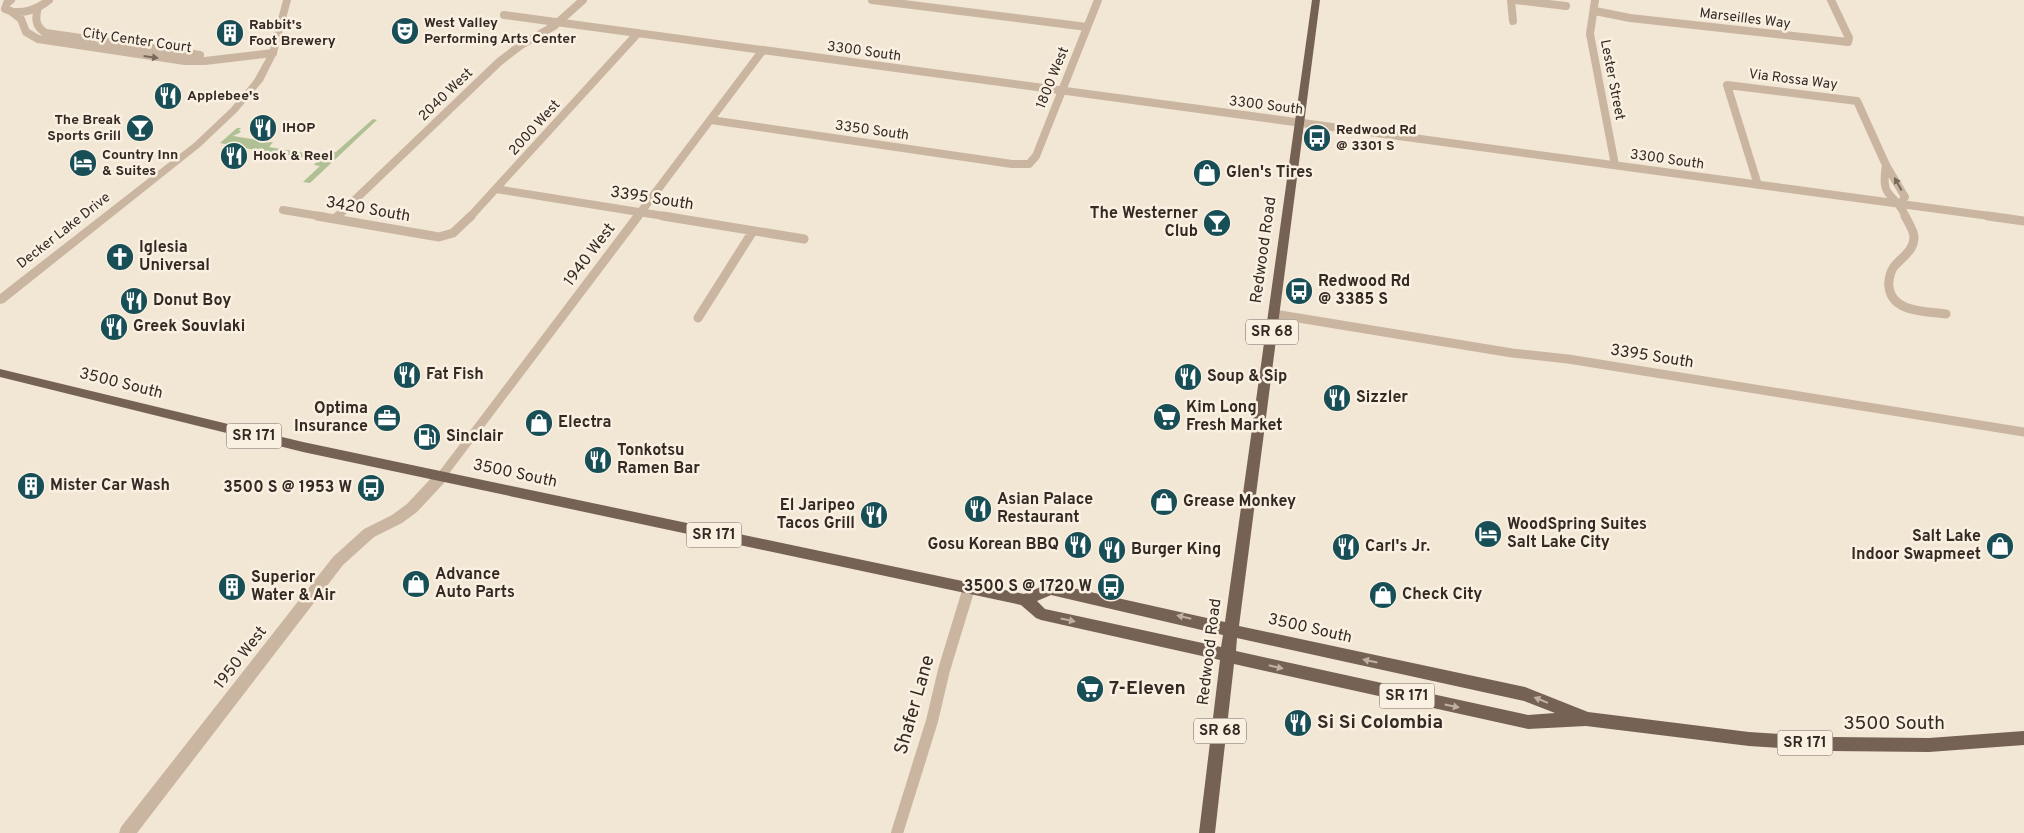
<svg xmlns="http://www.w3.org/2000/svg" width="2024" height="833" font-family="Overpass,sans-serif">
<rect width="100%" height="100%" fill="#f2e6d4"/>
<path fill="#afc194" d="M373,119L377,120L310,183L303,182L320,166L314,165L318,160L283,154L279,155L220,143L237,128H241L239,130L241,132L233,136L257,140L260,143L273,142L269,147L323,156L328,152H336Z"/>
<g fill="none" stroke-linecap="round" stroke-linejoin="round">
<path stroke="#cab6a0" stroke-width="8" d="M11,0L7,3L5,9C20,16 37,10 49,0
M872,0L1087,27
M1511,0L1513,21
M1515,0L1566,6
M1595,0L1590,34L1615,165
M38,7C35,18 35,27 46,33L200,55
M1595,11L1630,18L1848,42L1849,38L1831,0
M12,12L21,19L26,32L38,39L185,61H205L273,53
M504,15L1997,217
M711,120L1012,164H1029L1036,156L1098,0
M1886,165C1880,201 1894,190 1906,217
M1758,185L1727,85L1857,101L1886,165L1905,197L1900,204
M496,189L670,217
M283,210L325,217
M337,217L499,62L521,45L554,26L583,0
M470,217L638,33
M637,217L763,50"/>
<path stroke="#cab6a0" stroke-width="9" d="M317,216L439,237L453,233L471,216
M663,216L804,239
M1905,216C1908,222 1914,231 1914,237C1914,252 1900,258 1893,268C1890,273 1888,282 1889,287C1892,313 1926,311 1946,314
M1988,216L2024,221
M335,219L338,216
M1274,314L1512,353L1568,359L2024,432
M698,318L753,231
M440,478L638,216"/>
<path stroke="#cab6a0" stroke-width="12" d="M897,833L932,721L944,670L969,588"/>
<path fill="#cab6a0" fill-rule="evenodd" d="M283,0H291L277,53L263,81L237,112L200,147L4,303L0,304V294L194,143L231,108L254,80L269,53Z
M440,473L445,474L447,478L445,482L417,512L402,523L374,537L343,565L137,833H119L121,827L333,557L364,529L392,515L407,504L435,474Z"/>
<path fill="#766254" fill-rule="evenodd" d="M1312,0H1320L1239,626L1525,687L1588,712L1749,732L1831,737L1929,738L2024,731V745L1929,752L1831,751L1749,746L1586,726L1528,729L1234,664L1215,833H1199L1220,660L1041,620L1036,618L1021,605L303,452L0,377V369L303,442L1024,594L1050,583L1225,622ZM1051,595L1223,635L1221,647L1045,609L1037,601ZM1237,638L1524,701L1555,713L1528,715L1236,651Z"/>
</g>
<defs><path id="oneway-solid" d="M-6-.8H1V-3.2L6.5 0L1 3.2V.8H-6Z" transform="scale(1.25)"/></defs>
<g fill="#77695c">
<use href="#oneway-solid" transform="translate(151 57) rotate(8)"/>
<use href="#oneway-solid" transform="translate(1898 184) rotate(-119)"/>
</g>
<g fill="#bfb0a2">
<use href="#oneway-solid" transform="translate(1184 617) rotate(-167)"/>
<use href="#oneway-solid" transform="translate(1068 620) rotate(12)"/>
<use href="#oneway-solid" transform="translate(1370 661) rotate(-168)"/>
<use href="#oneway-solid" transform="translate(1276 667) rotate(13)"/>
<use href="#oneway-solid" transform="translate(1541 700) rotate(-158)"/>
<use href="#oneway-solid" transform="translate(1452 706) rotate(12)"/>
</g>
<defs>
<symbol id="theatre-disc" viewBox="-11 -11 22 22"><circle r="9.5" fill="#184e56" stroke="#faf0e1"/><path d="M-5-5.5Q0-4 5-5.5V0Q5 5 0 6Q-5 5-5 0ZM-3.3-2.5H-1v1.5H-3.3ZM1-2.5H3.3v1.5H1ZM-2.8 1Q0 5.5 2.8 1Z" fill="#fff"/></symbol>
<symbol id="building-disc" viewBox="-11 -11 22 22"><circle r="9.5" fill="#184e56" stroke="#faf0e1"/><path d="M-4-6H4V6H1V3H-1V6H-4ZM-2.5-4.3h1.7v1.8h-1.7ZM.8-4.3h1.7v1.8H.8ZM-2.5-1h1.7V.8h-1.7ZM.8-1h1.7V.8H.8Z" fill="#fff"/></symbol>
<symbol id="restaurant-disc" viewBox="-11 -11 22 22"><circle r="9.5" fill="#184e56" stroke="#faf0e1"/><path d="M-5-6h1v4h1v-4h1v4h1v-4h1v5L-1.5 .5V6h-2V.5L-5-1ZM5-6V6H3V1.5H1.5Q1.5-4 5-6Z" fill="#fff"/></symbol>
<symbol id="bar-disc" viewBox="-11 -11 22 22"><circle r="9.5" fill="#184e56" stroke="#faf0e1"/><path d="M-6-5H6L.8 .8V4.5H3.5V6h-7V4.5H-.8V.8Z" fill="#fff"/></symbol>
<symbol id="bus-disc" viewBox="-11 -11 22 22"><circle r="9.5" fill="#184e56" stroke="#faf0e1"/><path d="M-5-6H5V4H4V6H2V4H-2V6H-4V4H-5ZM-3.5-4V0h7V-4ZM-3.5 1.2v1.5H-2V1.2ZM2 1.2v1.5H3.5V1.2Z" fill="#fff"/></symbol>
<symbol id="hotel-disc" viewBox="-11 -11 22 22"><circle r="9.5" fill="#184e56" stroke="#faf0e1"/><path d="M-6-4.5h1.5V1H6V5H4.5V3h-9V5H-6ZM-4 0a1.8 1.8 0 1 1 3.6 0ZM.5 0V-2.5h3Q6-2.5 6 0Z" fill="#fff"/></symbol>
<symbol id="shop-disc" viewBox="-11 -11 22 22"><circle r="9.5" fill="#184e56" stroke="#faf0e1"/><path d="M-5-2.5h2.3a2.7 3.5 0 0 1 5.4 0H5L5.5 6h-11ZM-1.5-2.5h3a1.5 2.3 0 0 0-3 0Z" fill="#fff"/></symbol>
<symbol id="church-disc" viewBox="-11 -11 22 22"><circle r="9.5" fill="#184e56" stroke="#faf0e1"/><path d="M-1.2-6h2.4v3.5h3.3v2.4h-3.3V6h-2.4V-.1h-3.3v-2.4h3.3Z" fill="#fff"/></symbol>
<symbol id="supermarket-disc" viewBox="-11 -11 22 22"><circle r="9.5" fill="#184e56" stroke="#faf0e1"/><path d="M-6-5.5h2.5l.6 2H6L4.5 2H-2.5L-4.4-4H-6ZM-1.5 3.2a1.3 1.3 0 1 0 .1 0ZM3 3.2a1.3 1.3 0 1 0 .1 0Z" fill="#fff"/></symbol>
<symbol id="office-disc" viewBox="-11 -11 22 22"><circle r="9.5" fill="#184e56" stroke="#faf0e1"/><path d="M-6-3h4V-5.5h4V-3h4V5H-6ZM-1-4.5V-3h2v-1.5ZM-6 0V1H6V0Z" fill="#fff"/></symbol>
<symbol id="fuel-disc" viewBox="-11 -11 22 22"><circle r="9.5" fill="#184e56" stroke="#faf0e1"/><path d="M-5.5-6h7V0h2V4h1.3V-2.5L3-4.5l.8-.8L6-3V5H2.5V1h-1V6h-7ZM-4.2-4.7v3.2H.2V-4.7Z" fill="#fff"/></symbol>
</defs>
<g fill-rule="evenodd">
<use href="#theatre-disc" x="389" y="15" width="32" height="32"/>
<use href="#building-disc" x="214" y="17" width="32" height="32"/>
<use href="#restaurant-disc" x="152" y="80" width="32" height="32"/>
<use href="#bar-disc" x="124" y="112" width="32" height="32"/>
<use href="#restaurant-disc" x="247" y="112" width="32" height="32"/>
<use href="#bus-disc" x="1301" y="122" width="32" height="32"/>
<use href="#restaurant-disc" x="218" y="140" width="32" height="32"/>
<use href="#hotel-disc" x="67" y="147" width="32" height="32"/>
<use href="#shop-disc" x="1191" y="157" width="32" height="32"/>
<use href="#bar-disc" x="1201" y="207" width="32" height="32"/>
<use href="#church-disc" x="104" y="241" width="32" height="32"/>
<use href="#bus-disc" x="1283" y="275" width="32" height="32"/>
<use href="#restaurant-disc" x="118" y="285" width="32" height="32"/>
<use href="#restaurant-disc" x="98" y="311" width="32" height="32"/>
<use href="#restaurant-disc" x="391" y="359" width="32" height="32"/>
<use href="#restaurant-disc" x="1172" y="361" width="32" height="32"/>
<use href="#restaurant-disc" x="1321" y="382" width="32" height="32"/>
<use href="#supermarket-disc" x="1151" y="401" width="32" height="32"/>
<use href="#office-disc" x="371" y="402" width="32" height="32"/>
<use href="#shop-disc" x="523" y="407" width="32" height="32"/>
<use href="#fuel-disc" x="411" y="421" width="32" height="32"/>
<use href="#restaurant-disc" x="582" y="444" width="32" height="32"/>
<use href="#building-disc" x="15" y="470" width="32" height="32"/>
<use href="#bus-disc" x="355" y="472" width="32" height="32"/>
<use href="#shop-disc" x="1148" y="486" width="32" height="32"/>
<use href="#restaurant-disc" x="962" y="493" width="32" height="32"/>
<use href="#restaurant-disc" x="858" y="499" width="32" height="32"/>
<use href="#hotel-disc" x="1472" y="518" width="32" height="32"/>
<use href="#restaurant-disc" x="1062" y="529" width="32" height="32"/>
<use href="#shop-disc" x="1984" y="530" width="32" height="32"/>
<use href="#restaurant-disc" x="1330" y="531" width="32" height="32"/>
<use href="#restaurant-disc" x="1096" y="534" width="32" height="32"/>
<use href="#shop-disc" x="400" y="568" width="32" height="32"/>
<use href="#building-disc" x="216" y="571" width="32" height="32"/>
<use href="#bus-disc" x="1095" y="571" width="32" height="32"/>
<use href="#shop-disc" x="1367" y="579" width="32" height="32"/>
<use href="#supermarket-disc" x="1074" y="673" width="32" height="32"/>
<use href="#restaurant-disc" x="1282" y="707" width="32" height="32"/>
</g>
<g text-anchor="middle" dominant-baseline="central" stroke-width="5" stroke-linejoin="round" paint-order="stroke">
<g font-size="14" fill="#332a24" stroke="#faf0e1">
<text transform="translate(1745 19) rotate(7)">Marseilles Way</text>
<text transform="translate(137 41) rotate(8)">City Center Court</text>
<text transform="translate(864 52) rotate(8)">3300 South</text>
<text transform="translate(1053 78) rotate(-68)">1800 West</text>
<text transform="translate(1612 80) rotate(79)">Lester Street</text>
<text transform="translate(1793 80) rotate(7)">Via Rossa Way</text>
<text transform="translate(446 95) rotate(-44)">2040 West</text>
<text transform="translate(1266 106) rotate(7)">3300 South</text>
<text transform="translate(535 128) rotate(-48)">2000 West</text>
<text transform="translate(872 131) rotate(8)">3350 South</text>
<text transform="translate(1667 160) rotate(8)">3300 South</text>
<text transform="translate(64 231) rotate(-38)">Decker Lake Drive</text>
</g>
<g font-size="14" font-weight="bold" fill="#332a24" stroke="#faf0e1" text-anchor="start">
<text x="424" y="23">West Valley<tspan x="424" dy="16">Performing Arts Center</tspan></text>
<text x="249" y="25">Rabbit's<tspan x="249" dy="16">Foot Brewery</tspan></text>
<text x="187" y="96">Applebee's</text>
<text x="121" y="120" text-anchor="end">The Break<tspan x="121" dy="16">Sports Grill</tspan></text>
<text x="282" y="128">IHOP</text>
<text x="1336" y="130">Redwood Rd<tspan x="1336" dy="16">@ 3301 S</tspan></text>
<text x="102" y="155">Country Inn<tspan x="102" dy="16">&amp; Suites</tspan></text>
<text x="253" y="156">Hook &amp; Reel</text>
</g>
<g fill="#faf0e1" stroke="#6f655d" stroke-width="1">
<rect x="1246" y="319.5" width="52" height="25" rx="4"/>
<rect x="226.5" y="423.5" width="55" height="25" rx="4"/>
<rect x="686.5" y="522.5" width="55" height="25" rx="4"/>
<rect x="1379.5" y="683.5" width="55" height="25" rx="4"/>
<rect x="1194" y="718.5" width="52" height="25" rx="4"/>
<rect x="1777.5" y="730.5" width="55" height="25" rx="4"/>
</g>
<g font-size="15" font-weight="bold" fill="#332a24">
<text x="1272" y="332">SR 68</text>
<text x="254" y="436">SR 171</text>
<text x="714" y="535">SR 171</text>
<text x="1407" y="696">SR 171</text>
<text x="1220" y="731">SR 68</text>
<text x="1805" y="743">SR 171</text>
</g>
<g font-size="16" font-weight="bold" fill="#332a24" stroke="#faf0e1" text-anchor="start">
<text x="1226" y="173">Glen's Tires</text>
<text x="1198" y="214" text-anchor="end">The Westerner<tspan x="1198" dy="18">Club</tspan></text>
<text x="139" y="248">Iglesia<tspan x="139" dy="18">Universal</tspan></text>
<text x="1318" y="282">Redwood Rd<tspan x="1318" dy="18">@ 3385 S</tspan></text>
<text x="153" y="301">Donut Boy</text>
<text x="133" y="327">Greek Souvlaki</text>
<text x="426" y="375">Fat Fish</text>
<text x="1207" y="377">Soup &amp; Sip</text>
<text x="1356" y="398">Sizzler</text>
<text x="1186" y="408">Kim Long<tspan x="1186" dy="18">Fresh Market</tspan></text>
<text x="368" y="409" text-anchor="end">Optima<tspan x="368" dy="18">Insurance</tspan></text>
<text x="558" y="423">Electra</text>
<text x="446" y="437">Sinclair</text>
<text x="617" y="451">Tonkotsu<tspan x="617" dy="18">Ramen Bar</tspan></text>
<text x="50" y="486">Mister Car Wash</text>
<text x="352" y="488" text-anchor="end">3500 S @ 1953 W</text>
<text x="997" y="500">Asian Palace<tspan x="997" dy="18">Restaurant</tspan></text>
<text x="1183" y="502">Grease Monkey</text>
<text x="855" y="506" text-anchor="end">El Jaripeo<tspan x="855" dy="18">Tacos Grill</tspan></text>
<text x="1507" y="525">WoodSpring Suites<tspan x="1507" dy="18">Salt Lake City</tspan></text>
<text x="1981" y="537" text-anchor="end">Salt Lake<tspan x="1981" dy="18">Indoor Swapmeet</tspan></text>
<text x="1059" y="545" text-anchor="end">Gosu Korean BBQ</text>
<text x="1365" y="547">Carl's Jr.</text>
<text x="1131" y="550">Burger King</text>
<text x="435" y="575">Advance<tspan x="435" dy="18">Auto Parts</tspan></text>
<text x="251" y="578">Superior<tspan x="251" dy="18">Water &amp; Air</tspan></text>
<text x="1092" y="587" text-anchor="end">3500 S @ 1720 W</text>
<text x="1402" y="595">Check City</text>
</g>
<g font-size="16" fill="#332a24" stroke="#faf0e1">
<text transform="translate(652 199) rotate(9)">3395 South</text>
<text transform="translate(368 210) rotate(10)">3420 South</text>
<text transform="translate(1264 250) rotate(-82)">Redwood Road</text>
<text transform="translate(590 255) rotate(-53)">1940 West</text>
<text transform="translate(1652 357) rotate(9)">3395 South</text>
<text transform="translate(121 384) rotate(14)">3500 South</text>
<text transform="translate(515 474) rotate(12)">3500 South</text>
<text transform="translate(1310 629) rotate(13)">3500 South</text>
<text transform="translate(1210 652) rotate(-83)">Redwood Road</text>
<text transform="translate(241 658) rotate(-52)">1950 West</text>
</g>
<g font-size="19" font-weight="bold" fill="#332a24" stroke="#faf0e1" text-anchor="start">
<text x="1109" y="689">7-Eleven</text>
<text x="1317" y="723">Si Si Colombia</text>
</g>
<g font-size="19" fill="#332a24" stroke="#faf0e1">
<text transform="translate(915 705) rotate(-74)">Shafer Lane</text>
<text x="1894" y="724">3500 South</text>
</g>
</g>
</svg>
